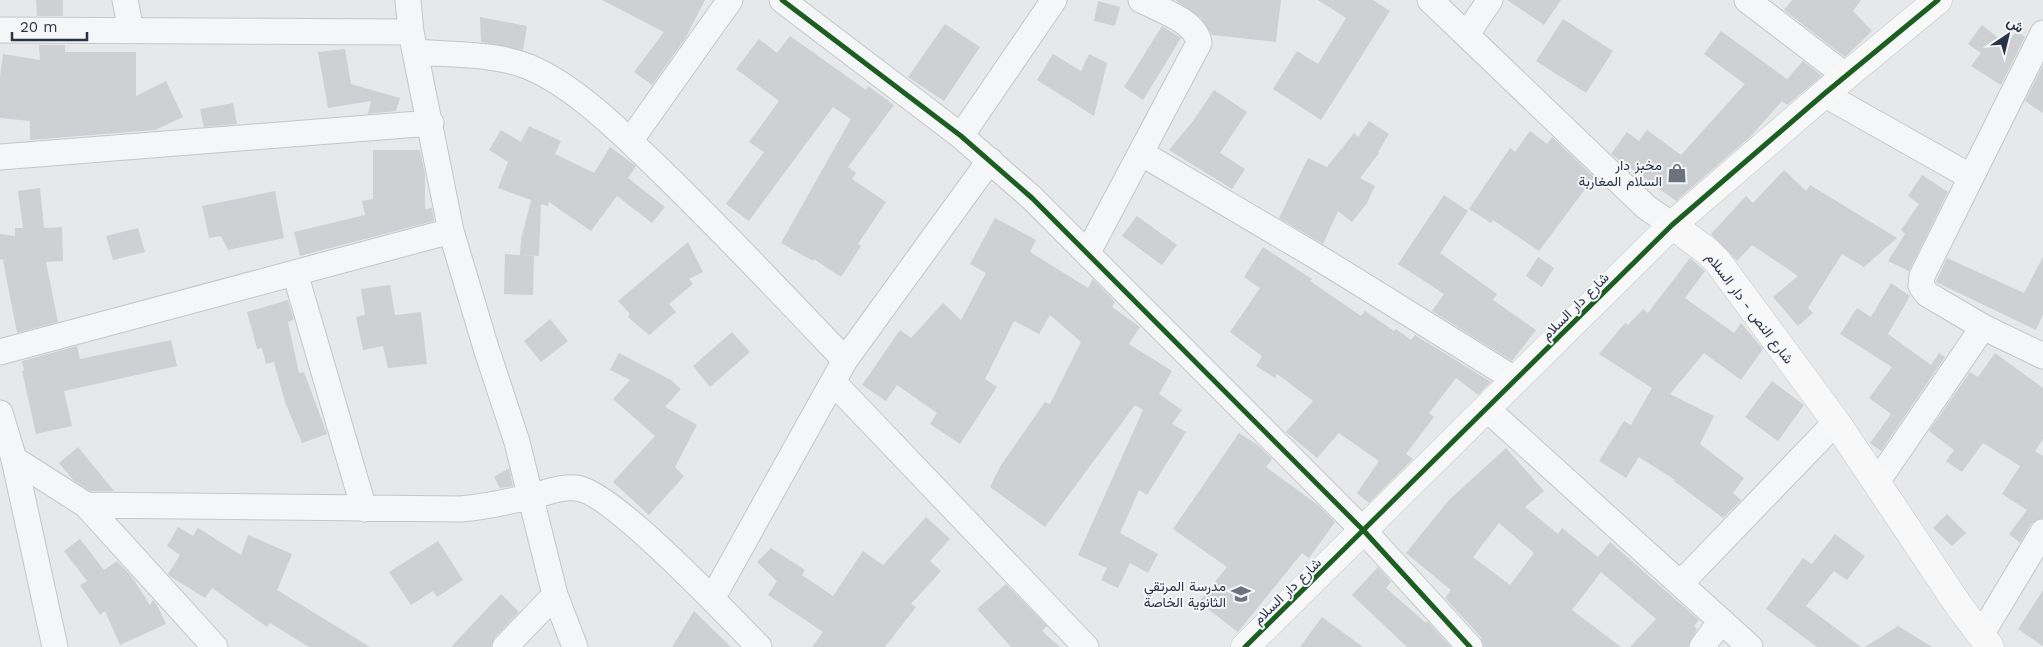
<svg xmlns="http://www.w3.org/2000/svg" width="2043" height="647" font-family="'Work Sans',Vazirmatn,sans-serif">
<rect width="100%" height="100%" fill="#e6e8ea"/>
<path fill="#ced0d3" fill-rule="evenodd" d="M36,0H63V16H37Z
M602,0H705L685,39L652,85L634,72L664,32Z
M1175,0H1281L1276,42L1212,35L1201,18Z
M1318,0H1373L1390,11L1321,120L1273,89L1297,51L1318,64L1346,18Z
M1507,0H1561L1544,25Z
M1792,0H1861L1853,11L1872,31L1845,57L1784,10Z
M1098,1L1120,7L1115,26L1094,21Z
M480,17L527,26L523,50L481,42Z
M1563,19L1613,51L1586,93L1536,61Z
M945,24L980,47L944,101L908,77Z
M1982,25L2006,44L2017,31L2025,37L2001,85L1971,66L1981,53L1968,44Z
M1162,26L1181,38L1143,100L1124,87Z
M1721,31L1787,79L1803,61L1822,76L1787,105L1782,101L1750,137L1676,201L1611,154L1627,132L1639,141L1647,130L1681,155L1745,84L1704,54Z
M790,36L866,90L868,86L894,105L848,167L856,173L852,179L886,202L858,244L861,246L841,277L814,259L813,261L781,243L851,119L833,107L749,221L726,204L764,152L749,142L779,101L736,69L759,39L777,53Z
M39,45H65V52H136V96L166,81L183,117L155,130L30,140V121L0,118V77L3,54L40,60Z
M345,49L351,84L400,98L396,111L368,114L371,101L328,108L318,52Z
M1053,54L1081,71L1089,54L1107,63L1094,116L1037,80Z
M2043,65V113L2025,101Z
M1214,90L1247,112L1220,153L1245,169L1232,189L1169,150L1193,121Z
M233,103L237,124L204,127L200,109Z
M1369,121L1389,134L1378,152L1379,153L1360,178L1375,186L1367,203L1352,222L1338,211L1323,244L1279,218L1308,158L1327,167L1354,133L1358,137Z
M529,126L561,141L555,154L594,173L610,147L636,166L628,178L665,207L652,223L617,196L591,231L549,202L548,206L541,204L539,256L520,255L521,239L531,200L498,188L508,162L489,150L501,130L521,142Z
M1530,131L1547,144L1552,137L1594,177L1539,251L1493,220L1491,223L1469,209L1510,148L1515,152Z
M373,150H420L425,174V209L432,208L434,221L300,256L294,232L365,215L362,201L373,199Z
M1784,170L1806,191L1810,185L1897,238L1864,267L1842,254L1808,308L1813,313L1798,326L1773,297L1798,276L1752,245L1737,261L1711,234L1746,196L1753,203Z
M1922,175L1948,192L1909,271L1888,261L1905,234L1901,230L1919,204L1908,196Z
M40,188L44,228L62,227L63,261L46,262L58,322L17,333L3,260L0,259V234L15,236V228H23L18,191Z
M275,191L284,238L228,250L221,236L209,238L202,206Z
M1444,195L1468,211L1440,253L1497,294L1493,300L1536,330L1512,361L1432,311L1444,294L1398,264Z
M1137,216L1177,245L1162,265L1122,236Z
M995,218L1036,240L1030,252L1088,288L1093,279L1115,302L1112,307L1140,327L1129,344L1172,371L1159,394L1182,410L1172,424L1186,432L1147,495L1139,490L1120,533L1158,554L1148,573L1130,563L1118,588L1101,580L1107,568L1078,555L1143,410L1135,405L1045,527L990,487L1001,465L1045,402L1050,404L1081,342L1050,315L1039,334L1014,321L985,379L997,387L960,444L930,424L937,413L897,385L886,401L862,385L900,330L911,338L943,303L961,320L986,273L970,264Z
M138,228L145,252L113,260L106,236Z
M688,242L703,272L689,279L693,284L669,304L676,312L649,335L628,317L630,314L618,301Z
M1263,247L1312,279L1310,281L1361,316L1365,311L1394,331L1396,329L1411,340L1415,335L1491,382L1478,395L1456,378L1429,413L1434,417L1406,454L1413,459L1369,503L1357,493L1379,461L1339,433L1317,458L1286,432L1313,401L1277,374L1275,378L1256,366L1262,356L1230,332L1260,288L1244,277Z
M505,254L534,256L533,295L504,294Z
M1538,257L1554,268L1542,287L1526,276Z
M2043,257V314L2036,330L1936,282L1947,258L2024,293Z
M1690,258L1705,271L1685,298L1734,333L1741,323L1763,349L1741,380L1704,353L1670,394L1714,416L1700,444L1744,478L1733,493L1741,500L1723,518L1674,481L1675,480L1639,457L1626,478L1599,461L1624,421L1631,425L1652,388L1599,354L1625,323L1628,325L1643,309L1648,313Z
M1891,283L1910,296L1888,334L1931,365L1939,353L1945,357L1881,451L1870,443L1891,414L1869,398L1892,367L1840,334L1857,308L1871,317Z
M390,285L395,315L421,312L427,364L388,368L383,346L363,350L356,317L365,315L361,289Z
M288,300L294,320L288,322L299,373L304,372L327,434L302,443L285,402L274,362L266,364L262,348L257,349L247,312Z
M550,319L568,341L541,362L524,341Z
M732,332L750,352L710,387L693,366Z
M171,340L177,366L64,391L72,426L36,434L22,371L24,370L22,361L77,346L80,359Z
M619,353L671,380L681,389L665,407L697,425L675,467L684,476L649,515L613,482L655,436L613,399L630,380L610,370Z
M1995,353L2043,388V439L2035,451L2043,456V518L2031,524L2020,543L2009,534L2027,510L2002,494L2020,466L1983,443L1962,472L1946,461L1954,450L1929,431L1970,372L1978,377Z
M1772,381L1804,405L1778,441L1745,417Z
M1239,433L1259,446L1272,459L1266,467L1318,505L1335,522L1309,558L1302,553L1238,632L1199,602L1227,567L1173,529Z
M78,447L114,491H90L73,480L59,463Z
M1506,448L1544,491L1525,507L1558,534L1562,528L1598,557L1610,542L1699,620L1694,626L1697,629L1688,647H1630L1656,619L1601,572L1572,610L1621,647H1484L1481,637L1445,598L1451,590L1406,553L1449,500ZM1499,523L1534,553L1510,585L1473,557Z
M509,468L513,486L500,488L494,477Z
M1947,514L1966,533L1952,546L1933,528Z
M926,517L950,539L930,561L941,571L911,604L916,607L885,647H812L823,632L768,595L777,581L757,562L771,548L805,570L802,575L833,596L863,551L883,565Z
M178,527L193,536L198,528L241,555L248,535L292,554L277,590L370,647H309L270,623L267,627L212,588L205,598L171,577L168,574L180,555L167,546Z
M1835,534L1865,556L1847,580L1834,571L1806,606L1861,647H1817L1766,609L1803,558L1812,564Z
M80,539L104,570L117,561L132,577L150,605L153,600L157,605L166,624L120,645L105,611L100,615L80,585L87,581L64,551Z
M438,541L463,580L437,597L433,591L411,605L389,572Z
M1378,567L1391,582L1386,588L1426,623L1427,621L1451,647H1407L1352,595Z
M1006,584L1047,626L1042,631L1060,647H1011L977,609Z
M2043,590V646L2018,629Z
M501,594L519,612L495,637L491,647H451Z
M694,611L731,647H672Z
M1322,617L1363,647H1300Z
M1898,626L1932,647H1865Z"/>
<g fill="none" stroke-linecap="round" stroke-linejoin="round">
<defs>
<path id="street" d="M125,0L131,30
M408,0L411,32L451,231L486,348L517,442L555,595L575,647
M782,0L961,136L1032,198L1364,531L1470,647
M1430,0L1646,207L1672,225
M1747,0L1846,76
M0,30L411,32
M2043,33L1922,276L1921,286L1927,294L1983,327L2043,356
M1467,34L1490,0
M416,52C452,55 495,53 529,67C575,86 624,135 660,170C723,231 784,296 845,360
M1824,94L1971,177
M961,136L1054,0
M630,141L730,0
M1141,153L1324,261L1516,380
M0,157L431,123
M1088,252L1199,43C1196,21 1160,10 1141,0
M295,273L364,509
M0,352L451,231
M833,382L1086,647
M1487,409L1750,647
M0,413L14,459L55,647
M14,459L86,505L215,647
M1877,482L1983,327
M86,505L460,509C484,507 508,502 532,496C546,493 561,486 576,488C610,490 730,617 759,647
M1681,583L1836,422
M712,599L845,360L990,160
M1981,635L2043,532
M505,647L555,595
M1702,647L1721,621"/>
<path id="secondary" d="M1672,225L1706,250L1718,262L1836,422L1959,606L1990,647
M1245,647L1672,225L1824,94L1938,0"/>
</defs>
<use href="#street" stroke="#c4c6c8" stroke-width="27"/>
<use href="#secondary" stroke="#c4c6c8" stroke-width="29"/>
<use href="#street" stroke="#f5f6f7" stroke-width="25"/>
<use href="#secondary" stroke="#f8f8f8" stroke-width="28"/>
<defs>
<path id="cycleway" d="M782,0L961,136L1032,198L1364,531L1470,647
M1245,647L1672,225L1824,94L1938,0"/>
</defs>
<use href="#cycleway" stroke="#f4f6f9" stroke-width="8"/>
<use href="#cycleway" stroke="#1b5e20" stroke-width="5"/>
</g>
<defs>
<symbol id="shop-bare" viewBox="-9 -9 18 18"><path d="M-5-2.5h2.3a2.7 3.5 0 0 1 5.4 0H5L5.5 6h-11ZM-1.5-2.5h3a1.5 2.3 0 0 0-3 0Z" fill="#6c737f" stroke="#f4f6f9" stroke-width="2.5" paint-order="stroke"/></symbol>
<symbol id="school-bare" viewBox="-9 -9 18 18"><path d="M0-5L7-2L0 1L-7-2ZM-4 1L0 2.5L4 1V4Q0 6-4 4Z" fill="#6c737f" stroke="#f4f6f9" stroke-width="2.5" paint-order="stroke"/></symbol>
</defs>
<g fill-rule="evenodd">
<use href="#shop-bare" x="1663" y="159" width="28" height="28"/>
<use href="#school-bare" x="1227" y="580" width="28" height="28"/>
</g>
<g text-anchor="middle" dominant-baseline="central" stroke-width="4" stroke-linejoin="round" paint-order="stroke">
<g font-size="14" fill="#2b3445" stroke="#f4f6f9" text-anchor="end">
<text x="1662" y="165">مخبز دار<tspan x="1662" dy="16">السلام المغاربة</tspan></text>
<text x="1226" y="586">مدرسة المرتقي<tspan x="1226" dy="16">الثانوية الخاصة</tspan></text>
</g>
<g font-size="14" fill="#2b3445" stroke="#f4f6f9">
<text transform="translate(1575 306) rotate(-45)">شارع دار السلام</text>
<text transform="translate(1750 308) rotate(53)">شارع النص - دار السلام</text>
<text transform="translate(1287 591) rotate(-44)">شارع دار السلام</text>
</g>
</g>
<g transform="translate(2008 35) rotate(35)" stroke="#f4f6f9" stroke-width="4" paint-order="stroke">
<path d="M0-4L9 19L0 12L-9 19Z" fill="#2b3445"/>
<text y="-8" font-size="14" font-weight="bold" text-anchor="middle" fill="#2b3445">ش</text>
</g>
<path d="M12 32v8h75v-8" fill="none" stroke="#2b3445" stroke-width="2.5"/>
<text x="20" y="32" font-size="15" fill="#2b3445" stroke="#f4f6f9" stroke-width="4" paint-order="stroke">20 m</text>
</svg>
